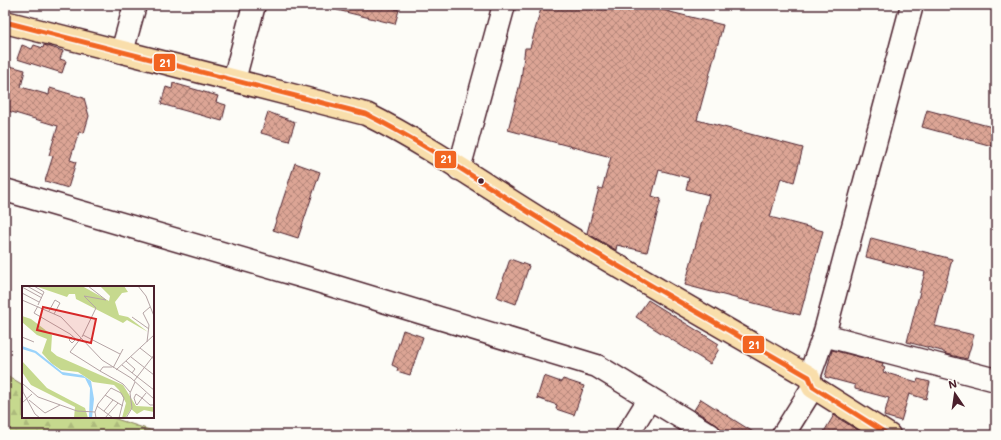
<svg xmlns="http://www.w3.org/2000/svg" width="1001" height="440" font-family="Mali,sans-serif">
<defs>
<pattern id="forest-firs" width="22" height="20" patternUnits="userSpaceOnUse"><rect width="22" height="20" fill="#c6d98e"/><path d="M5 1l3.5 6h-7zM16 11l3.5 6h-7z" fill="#acba7b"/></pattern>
<pattern id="building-cross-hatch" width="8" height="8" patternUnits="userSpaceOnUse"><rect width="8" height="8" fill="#dca595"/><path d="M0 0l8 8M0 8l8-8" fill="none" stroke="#b4867a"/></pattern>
</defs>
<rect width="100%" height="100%" fill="#fdfcf7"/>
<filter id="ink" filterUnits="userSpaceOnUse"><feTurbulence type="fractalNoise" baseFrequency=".025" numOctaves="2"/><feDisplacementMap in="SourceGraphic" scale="8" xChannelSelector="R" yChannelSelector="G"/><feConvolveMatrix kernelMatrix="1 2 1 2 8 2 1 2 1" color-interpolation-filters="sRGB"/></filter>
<g filter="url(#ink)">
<path fill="url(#forest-firs)" stroke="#887c5c" d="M5,374L23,385V417H110L165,435H5Z"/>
<path fill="url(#building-cross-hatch)" stroke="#4a1f2b" d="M337,5H396L395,9L399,10L395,24L337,10Z
M542,5H642L723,25L697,120L803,148L794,182L781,178L770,217L823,231L800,315L685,285L709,195L686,189L689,178L659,170L652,196L661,199L647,252L617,245L616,250L587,233L599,188L602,189L611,157L508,130L521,80L525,48H530Z
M22,45L32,49L34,45L43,48L44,45L63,51L60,59L66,61L62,73L17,59Z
M10,66L25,70L21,87L49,95L50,88L84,98L89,116L84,133L79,132L70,160L76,162L68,188L45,181L53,156L49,155L58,126L5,110V85Z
M173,83L218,96L216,102L226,105L222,121L161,104L166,87L172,89Z
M927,110L996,128V147L922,127Z
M268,112L295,122L289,141L261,133Z
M295,163L320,172L298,238L273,230Z
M871,238L952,259L935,326L974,335L967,359L946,354L942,351L907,342L925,272L866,257Z
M510,259L529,266L516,304L497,297Z
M648,300L719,344L717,347L719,349L710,364L636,317Z
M403,330L423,337L410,375L397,371L398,368L392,365Z
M832,350L883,363L882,367H885L883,372L917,382L918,379L930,382L926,399L909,394L901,421L884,416L889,398L855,389V385L825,377Z
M544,376L561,382L563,379L584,386L574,415L556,409L557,405L537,398Z
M701,399L734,420L758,435H722L721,429L717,425L694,410Z
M834,415L838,418L866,435H822Z"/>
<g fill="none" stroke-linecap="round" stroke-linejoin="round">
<defs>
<path id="minor" d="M122,52L135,5
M234,80L254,5
M459,169L504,5
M5,190L314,280L597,366L710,435
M824,335L996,380
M809,377L824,335L912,5
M627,435L650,398
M783,435L813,387"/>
<path id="major" d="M5,22L366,114C432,147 493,191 556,229C640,280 725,328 809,377L813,387L889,435"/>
</defs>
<use href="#minor" stroke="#4a1f2b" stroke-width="25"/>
<use href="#major" stroke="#4a1f2b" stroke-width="25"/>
<use href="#minor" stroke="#fdfcf7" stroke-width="22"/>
<use href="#major" stroke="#f9deab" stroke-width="22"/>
<defs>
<path id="bus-1" d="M5,22L366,114C432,147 493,191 556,229C640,280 725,328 809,377L813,387L889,435"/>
</defs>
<use href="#bus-1" stroke="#fdfcf7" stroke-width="8"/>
<use href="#bus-1" stroke="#f26522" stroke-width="5"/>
</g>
</g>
<circle fill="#4a1f2b" stroke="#fdfcf7" stroke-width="1.5" cx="481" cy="181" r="3.5"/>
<g transform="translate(22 286)">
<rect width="132" height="132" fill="#fdfcf7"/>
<path d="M13,0H60L87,15L88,10L78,0H102L106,6L100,7L93,16L97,29L106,31L126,46L105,34L101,37L54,13L53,8H47L45,11ZM0,30L9,33L30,49L29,65L35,70L101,99L114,120L132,121V126L122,124L115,128L109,123L103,132H100L104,117L97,104L92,99L71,96L56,86L39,84L29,77L20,67L25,53L15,49L0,36ZM0,75L25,102L63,122L66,132H52L53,121L9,99L0,86Z" fill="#c6d98e"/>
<path d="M0,60L14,65L40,86L60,89L69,95L72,113L70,132H67L68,102L63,92L41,89L13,67L0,63Z" fill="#9bd3fb"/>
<path fill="none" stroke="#b5a4a5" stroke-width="1" d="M5,0L21,9M12,0L22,6L16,19M116,0L124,10L132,30M0,1L20,12M0,7L17,16M0,14L39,31L80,74L109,92L132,113M16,20L12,27L48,48L56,55M27,25L33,14L38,17L32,28M110,31L127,43M61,49L98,68M51,50L47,54L50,57L54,53M0,51L12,56M60,51L74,22L62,10L84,14L66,0M59,52L48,66L78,85L81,81H90M125,56L127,39L121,27L128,21M118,62L132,73M109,71L132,89M104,75L113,83L110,87M100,79L132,104M91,82L101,63M94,84L132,49M78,85L101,98L108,106M0,88L1,106L13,128L18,132M112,95L132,69M1,98L16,111L55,125L73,126M124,107L120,112L115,119L114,118L112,112L114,108L120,112L128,119H132M83,109L101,120M7,114L23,127L38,119M0,117L10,108M75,120L91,132M82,125L91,114M74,132L73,126L76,118L89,102L99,107L102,112L97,132M83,132L96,117M104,132L110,122L108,107L113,96"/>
<path fill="#d62828" fill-opacity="0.15" stroke="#d62828" stroke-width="2" d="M21,21L74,33L69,57L15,44Z"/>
<rect width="132" height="132" fill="none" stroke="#4a1f2b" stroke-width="2"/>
</g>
<g stroke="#fdfcf7" stroke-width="1.5">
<rect x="153" y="53" width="23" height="19" rx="4" fill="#f26522"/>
<rect x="434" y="150" width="23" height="19" rx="4" fill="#f26522"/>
<rect x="742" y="335" width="23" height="19" rx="4" fill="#f26522"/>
</g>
<g font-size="11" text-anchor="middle" font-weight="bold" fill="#fff">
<text x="165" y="67">21</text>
<text x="446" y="163">21</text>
<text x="754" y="349">21</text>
</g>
<rect width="1001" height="440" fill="none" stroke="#fdfcf7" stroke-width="20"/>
<rect x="10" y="10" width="981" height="420" fill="none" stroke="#4a1f2b" stroke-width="1.5" filter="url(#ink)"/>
<g transform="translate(955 394) rotate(347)" stroke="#fdfcf7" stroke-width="3" paint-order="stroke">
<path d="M0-3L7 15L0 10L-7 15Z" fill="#4a1f2b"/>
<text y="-6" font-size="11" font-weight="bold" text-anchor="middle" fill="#4a1f2b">N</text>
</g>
</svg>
